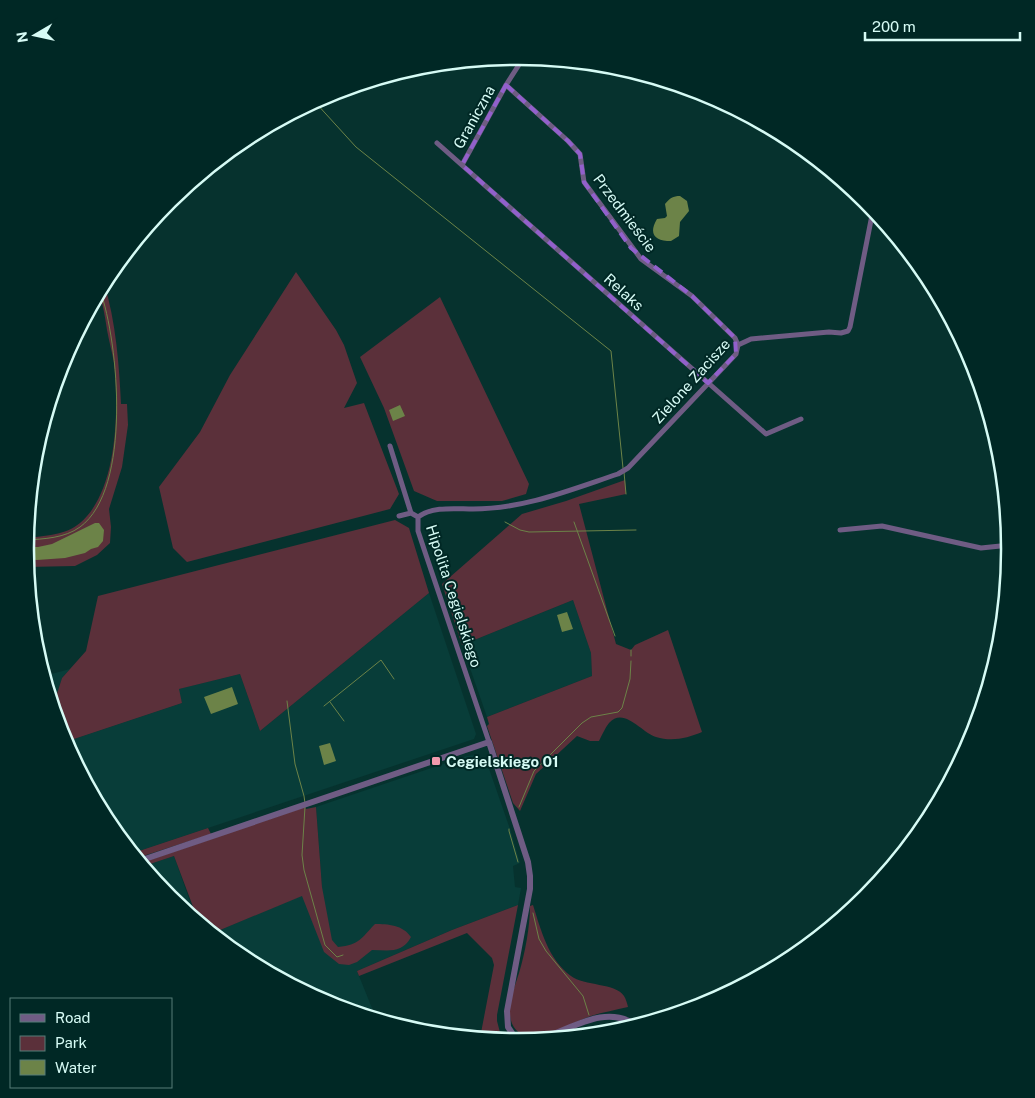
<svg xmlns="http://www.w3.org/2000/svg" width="1035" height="1098" font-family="'Public Sans',sans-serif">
<rect width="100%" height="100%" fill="#06322e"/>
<path fill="#083d39" d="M429,593L476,734L474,739L133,853L108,822L65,742L182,703L178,689L240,674L260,731Z
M573,600L591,653L592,676L487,717L462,645Z
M70,669L62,678L53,706L44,676Z
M475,755L486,760L511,832L520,863L513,866L515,887L521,888L518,905L452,930L357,971L376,1018L329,1004L244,958L213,933L322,887L316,807L467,756Z
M174,856L193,910L198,920L169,897L144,866Z"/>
<path fill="#5b303a" d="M296,272L336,330L344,345L357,383L344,408L364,403L399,494L390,509L187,562L173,548L159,487L200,432L230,375Z
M104,283C116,322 119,364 121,404H127L128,425L122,467L109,509L111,527L110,543L97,555L75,566L27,567L25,549L26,538C44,536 66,535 80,523C118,491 119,409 114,363C112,352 109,341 107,330C105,317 103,304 99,292Z
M440,297L529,484L526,494L502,501H437L414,491L384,408L360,357Z
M625,480L626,494L579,504L616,644L631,650L635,645L668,630L702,732C688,738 672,742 656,737C642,733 624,706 609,723C605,728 602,735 599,741H590L577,736L536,774L520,811L513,803L487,726L489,724L487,717L592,676L591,653L573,600L462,645L442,584L522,514L566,501Z
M395,520L409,528L429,593L260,731L240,674L179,689L182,703L65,742L53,706L62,678L86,651L98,596Z
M305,807L306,809L316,807L322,887L332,940L338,947C360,945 361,938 375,924C388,924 403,925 411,937C402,954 388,950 372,950L357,962L349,965L339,964L324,952L302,896L213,933L198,920L174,856L144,866L141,863Z
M208,828L211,834L137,858L133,853Z
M518,905L497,1015V1021L502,1040L480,1038L494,965L492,958L467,933L359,976L357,971L452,930Z
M533,905C541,930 548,959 571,976C584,986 616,983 624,996C626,999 627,1003 628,1007C616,1010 603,1012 591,1016C576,1021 545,1038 530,1037C518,1036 510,1025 510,1014C509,1000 515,986 519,973C525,954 530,926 530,906Z"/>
<path fill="#6c8348" d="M680,196L687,201L689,211L680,222L679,236L671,241C655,241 648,234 657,219L665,218L667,216L665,204C670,198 673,196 680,196Z
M400,405L405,416L393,421L389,410Z
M95,523H99L104,530L103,541L98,547L91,549L85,553L65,558L37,560L26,559L25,547H38L52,544Z
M567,612L573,629L562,632L557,615Z
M232,687L238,704L211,714L204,697Z
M330,743L336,761L324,765L319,746Z"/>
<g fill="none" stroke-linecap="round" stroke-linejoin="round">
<path stroke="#6c8348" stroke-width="1" d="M315,102L356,147L611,351L623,468
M624,472L626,494
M505,522L520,530L529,532L636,530
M574,522L615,636
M26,540C44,539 65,538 80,527C132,489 119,343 100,290
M631,656V650
M287,701L295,764L304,796L305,803
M330,702L344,721
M324,706L381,660L394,679
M305,807L302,855L304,870L325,945L337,957L343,955
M519,807L534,771L582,723L591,717L618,712L622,708L630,679L631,661
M509,829V831L518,862
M533,913L539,939L546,951L583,996L589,1015
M595,1027L597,1034"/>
<path stroke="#6f5c84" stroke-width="5" d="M506,85L568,141L580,154L584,182L641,259L692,296L735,338L738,345
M437,143L766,434L801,419
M462,165L506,85L524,57
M390,446L411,513L418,517
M399,516L411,513
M840,530L882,526L981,548L1010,545
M489,742L426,555L418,531V517C433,506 455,509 473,509C524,509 570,490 618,474L628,468L736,354L738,345L751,339L829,332L841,333L848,331L850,327L873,210"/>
<path stroke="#6f5c84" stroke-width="6" d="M139,861L489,742L528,862L530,876V889L507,1011L508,1027L516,1039
M537,1040C569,1031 604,1003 636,1025
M513,1041L516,1039L529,1040"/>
</g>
<path fill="none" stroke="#9260cc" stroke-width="4" stroke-dasharray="10 6" stroke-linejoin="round" d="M506,85L568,141L580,154L584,182L631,248L692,296L735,338L736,354L708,383L462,165Z"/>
<rect fill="#f29aad" stroke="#002825" stroke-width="2" x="431" y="756" width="10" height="10" rx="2.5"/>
<g text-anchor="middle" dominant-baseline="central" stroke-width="4" stroke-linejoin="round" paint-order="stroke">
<g font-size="15" fill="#d6fbf5" stroke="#002825">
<text transform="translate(474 117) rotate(-61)">Graniczna</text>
<text transform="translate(625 213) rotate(53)">Przedmieście</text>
<text transform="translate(624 292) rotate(42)">Relaks</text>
<text transform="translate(691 381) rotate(-48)">Zielone Zacisze</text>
<text transform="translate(454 596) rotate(72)">Hipolita Cegielskiego</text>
</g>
<g font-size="15" font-weight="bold" fill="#d6fbf5" stroke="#002825" text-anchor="start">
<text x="446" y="761">Cegielskiego 01</text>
</g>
</g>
<path d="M0 0H1035V1098H0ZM517 65H518A483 483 0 0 1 1001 548V550A483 483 0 0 1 518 1033H517A483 483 0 0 1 34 550V548A483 483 0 0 1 517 65Z" fill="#002825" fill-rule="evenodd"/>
<path fill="none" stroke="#d6fbf5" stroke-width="2.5" d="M517 65H518A483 483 0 0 1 1001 548V550A483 483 0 0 1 518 1033H517A483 483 0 0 1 34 550V548A483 483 0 0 1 517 65Z"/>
<rect x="10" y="998" width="162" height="90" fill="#002825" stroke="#567c78"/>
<rect x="20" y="1014" width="25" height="8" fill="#6f5c84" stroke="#567c78"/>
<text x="55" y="1023" font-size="15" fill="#d6fbf5">Road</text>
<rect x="20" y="1036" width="25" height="15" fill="#5b303a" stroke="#567c78"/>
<text x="55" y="1048" font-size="15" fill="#d6fbf5">Park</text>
<rect x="20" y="1060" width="25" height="15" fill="#6c8348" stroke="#567c78"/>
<text x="55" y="1073" font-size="15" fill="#d6fbf5">Water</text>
<g transform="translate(35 35) rotate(261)" stroke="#002825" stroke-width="4" paint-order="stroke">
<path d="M0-4L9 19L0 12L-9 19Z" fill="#d6fbf5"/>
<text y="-8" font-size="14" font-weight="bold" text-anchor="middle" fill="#d6fbf5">N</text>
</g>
<path d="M865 32v8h155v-8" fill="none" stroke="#d6fbf5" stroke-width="2.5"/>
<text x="872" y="32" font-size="15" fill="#d6fbf5" stroke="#002825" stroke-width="4" paint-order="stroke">200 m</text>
</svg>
